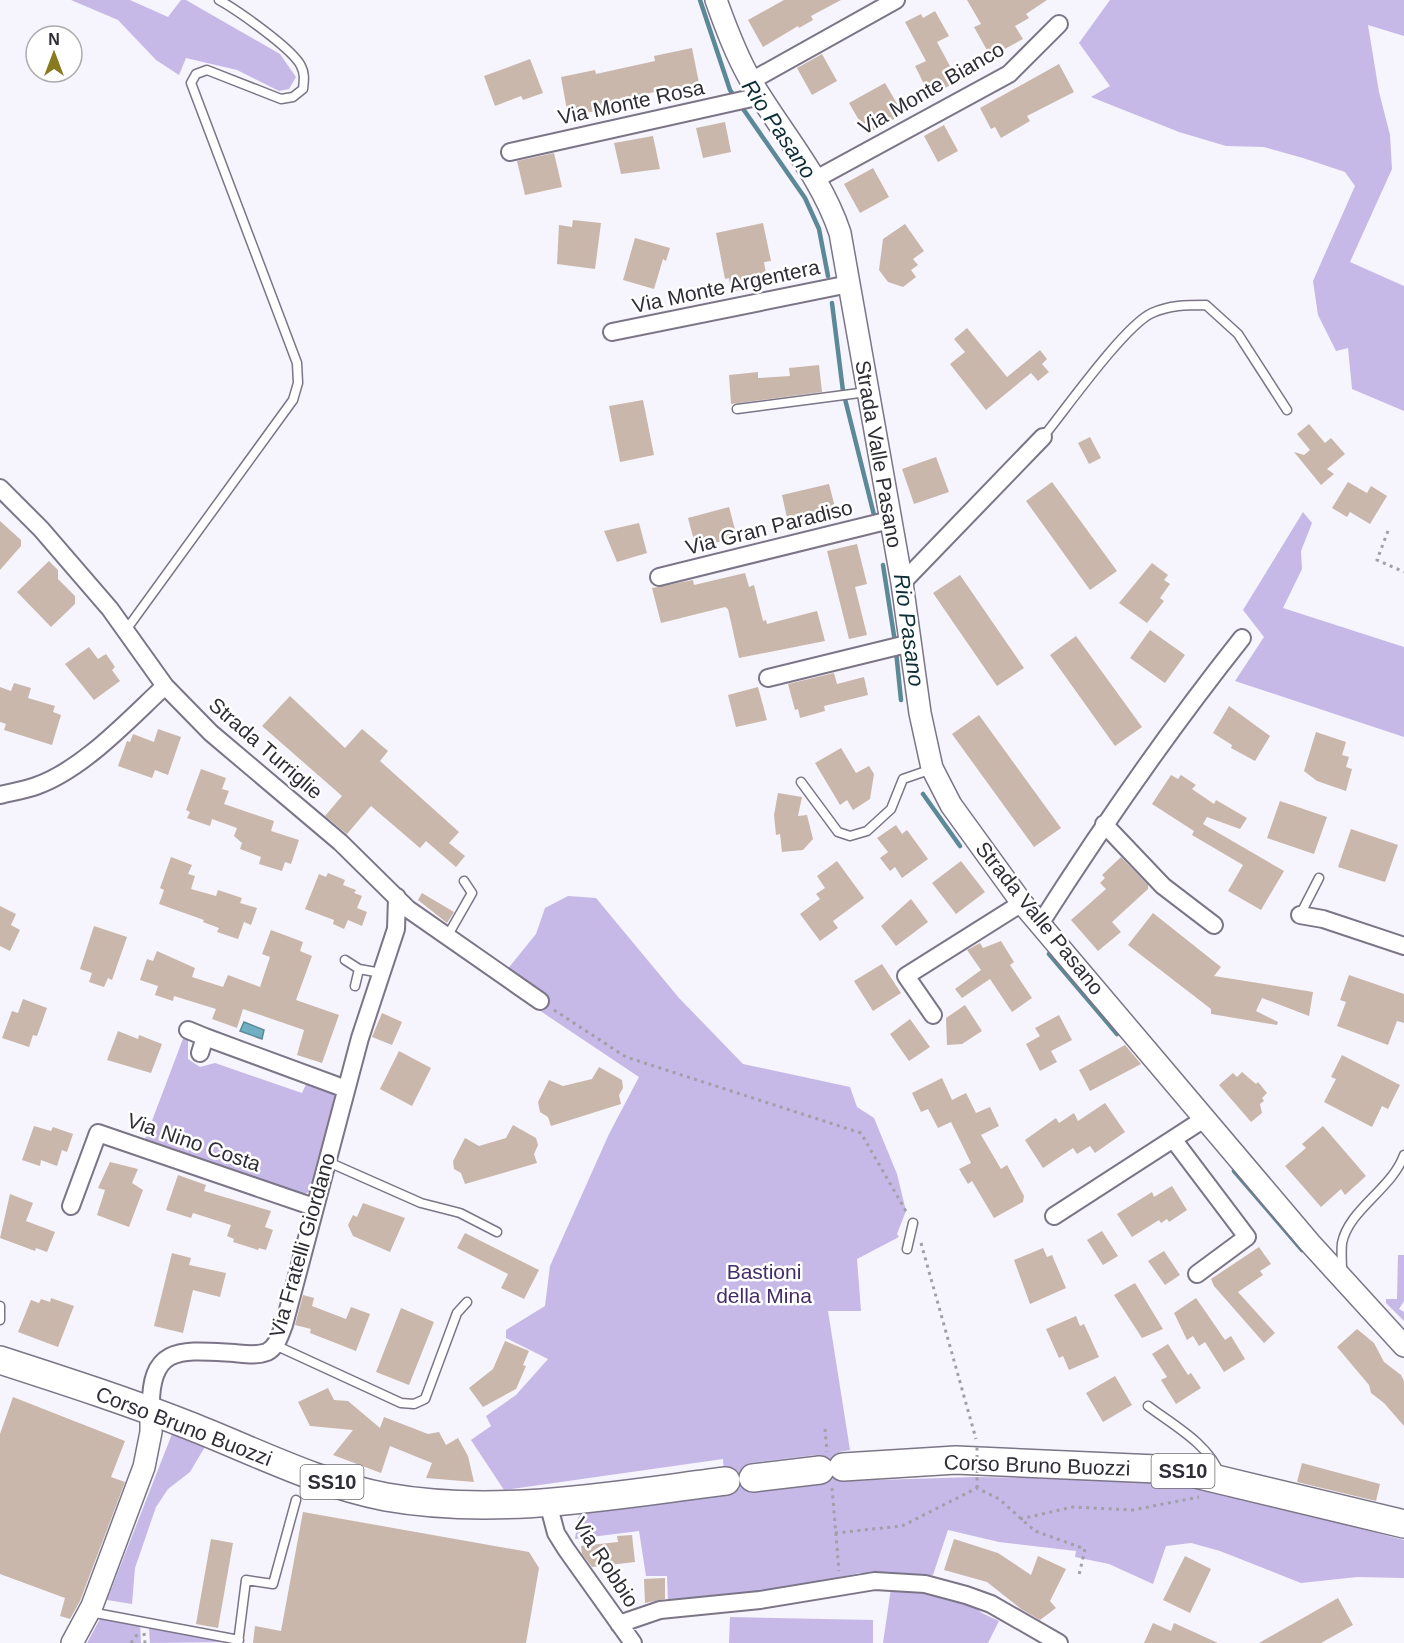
<svg xmlns="http://www.w3.org/2000/svg" width="1404" height="1643" font-family="Arial,sans-serif">
<rect width="100%" height="100%" fill="#f6f4fc"/>
<path fill="#c7b9e7" fill-rule="evenodd" d="M71,0H130L168,17L181,0H186L280,54L296,77L289,89L279,91L237,70L186,58L179,75L156,60L118,20Z
M1110,0H1404V36L1368,25L1379,92L1390,135L1392,169L1350,262L1404,286V411L1352,389L1348,348L1336,351L1318,315L1313,281L1355,186L1345,172L1303,158L1264,147L1226,146L1179,132L1091,97L1110,86L1079,43Z
M1303,512L1312,523L1301,551L1302,569L1283,608L1404,647V737L1235,681L1264,637L1243,610Z
M568,896L596,898L679,998L743,1064L850,1087L857,1107L874,1118L897,1174L906,1211L897,1234L899,1237L857,1259L861,1311H828L850,1450L839,1452L843,1481L976,1477L1180,1481L1404,1540V1578L1357,1577L1301,1583L1220,1551L1191,1543L1166,1546L1153,1584L1109,1564L1075,1557L1076,1551L999,1542L948,1530L933,1575L859,1573L776,1592L668,1602L667,1576H646L639,1531L575,1539L578,1518L584,1509L725,1493L723,1459L504,1490L471,1440L491,1426L486,1416L516,1395L548,1359L506,1338V1330L545,1306L550,1266L609,1134L639,1077L497,982L536,934L545,908ZM816,1455L819,1483L752,1490L750,1463Z
M184,1036L188,1038V1059L200,1067L215,1063L302,1093L308,1080L338,1091L312,1190L305,1194H298L144,1142Z
M1398,1255H1404V1301L1399,1309L1404,1312V1321L1386,1303V1299H1397Z
M172,1434L206,1445L190,1472L168,1489L156,1507L135,1568L132,1604L107,1600Z
M891,1588L968,1602L982,1613L999,1621L988,1643H883Z
M101,1617L140,1623L141,1643H87Z
M730,1617L873,1620V1643H729Z
M149,1628L234,1642L150,1643Z"/>
<path fill="#6fb0c2" stroke="#5c8998" stroke-width="1.5" d="M244,1022L264,1030L262,1039L240,1031Z"/>
<g fill="none" stroke-linecap="round" stroke-linejoin="round">
<path stroke="#5c8998" stroke-width="4.5" d="M700,0L730,90L805,198L819,229L828,276
M832,303L843,391L874,515
M883,565L895,642
M896,651L901,700
M923,794L960,846
M1049,954L1117,1034
M1234,1171L1302,1250"/>
</g>
<path fill="#cab7ab" d="M784,0H841L811,16L813,20L799,28L798,26L763,47L748,20Z
M967,0H1047L1026,14L1029,18L1015,26L1023,39L1003,50L1000,46L988,52L974,27L981,24Z
M935,11L949,36L937,42L958,81L930,96L915,66L926,61L905,22L921,14L923,18Z
M692,48L699,83L601,103L602,110L568,116L561,77L595,70L596,74L655,61L654,56Z
M822,54L837,81L812,95L797,68Z
M530,59L543,93L523,100L521,96L495,106L484,76Z
M1059,64L1074,92L1027,116L1030,121L1001,138L995,127L991,129L980,108Z
M885,83L903,114L867,134L849,103Z
M725,122L731,152L703,158L696,128Z
M944,125L958,151L938,162L924,136Z
M653,136L660,169L621,174L614,143Z
M554,153L562,187L525,195L517,161Z
M873,168L889,197L860,213L844,184Z
M573,220L601,223L595,269L557,264L559,225L572,227Z
M763,223L771,261L764,262L766,274L755,276L757,286L731,292L729,278L725,279L716,233Z
M905,224L924,251L913,259L918,265L911,270L916,277L903,287L888,282L879,270L883,239Z
M635,238L670,248L666,261L663,259L654,289L623,280Z
M967,328L1007,377L1040,350L1047,359L1042,364L1049,372L1038,381L1031,373L986,410L950,364L965,352L954,339Z
M819,365L822,392L731,404L729,375L758,372V378L790,376L789,368Z
M643,400L654,455L620,462L609,406Z
M1309,424L1325,443L1331,438L1345,454L1327,469L1334,474L1321,485L1294,452L1304,455L1310,450L1297,434Z
M1090,437L1101,458L1089,464L1078,443Z
M936,457L949,492L914,504L902,469Z
M1052,482L1117,571L1090,590L1026,501Z
M1348,482L1367,493L1371,486L1387,496L1370,524L1350,512L1347,517L1332,508Z
M829,484L837,515L789,527L782,495Z
M729,507L737,537L696,548L688,518Z
M0,521L21,540V546L0,570Z
M639,523L647,553L617,562L604,531Z
M857,544L867,584L855,587L867,635L849,639L827,551Z
M49,561L58,570V579L75,596V604L51,627L17,592Z
M1152,563L1168,575L1164,580L1170,584L1160,598L1164,601L1147,623L1119,603Z
M745,573L749,587L754,585L763,621L766,620L767,624L817,611L825,641L739,658L728,609L725,607L661,623L652,588L693,580L694,585Z
M960,575L1024,668L997,686L933,593Z
M1150,630L1185,655L1165,683L1130,658Z
M1076,636L1142,727L1115,746L1050,655Z
M89,647L98,659L106,654L115,667L112,670L120,681L94,700L65,664Z
M834,673L837,684L864,677L868,695L824,706L825,711L800,718L798,709L795,710L788,684Z
M14,683L31,688L28,698L55,706L53,712L61,715L52,745L4,730L6,724L0,722V687L11,691Z
M758,687L767,720L736,727L728,695Z
M290,696L345,748L362,729L388,751L380,761L459,832L449,843L465,856L456,867L426,841L420,848L371,806L347,834L325,816L342,796L262,726Z
M1229,706L1270,736L1255,761L1231,748L1232,745L1213,733Z
M979,715L1061,828L1034,847L952,734Z
M158,729L181,737L168,775L155,770L152,778L118,766L127,741L130,742L133,734L154,742Z
M1316,732L1346,742L1342,755L1349,757L1346,767L1352,769L1346,791L1317,781L1304,771Z
M841,748L856,773L869,766L874,774L870,799L853,810L847,800L840,805L815,763Z
M201,769L226,778L222,789L229,791L224,804L274,821L271,831L299,840L291,864L285,862L282,871L259,864L261,857L240,849L242,843L234,836L237,828L212,819L210,826L187,818L190,812L186,810Z
M1171,775L1178,779L1181,775L1196,785L1192,789L1214,804L1216,800L1247,818L1240,829L1207,817L1203,824L1284,871L1261,910L1228,891L1243,865L1192,835L1194,831L1152,804Z
M778,793L802,797L798,816L807,815L813,839L803,850L782,852L780,834L776,835L774,815Z
M1280,801L1327,817L1314,854L1267,838Z
M896,825L902,834L907,830L928,859L902,878L895,867L890,871L880,858L888,852L877,838Z
M1351,829L1398,845L1385,882L1338,867Z
M171,857L192,865L188,874L195,876L191,889L216,896L218,890L242,898L240,903L257,908L251,925L244,922L238,939L217,932L219,928L203,922L204,920L159,904L164,890L160,888Z
M1121,857L1148,885V889L1112,922L1121,932L1098,951L1071,920L1106,889L1100,883L1105,878L1102,875Z
M837,861L864,898L833,921L838,928L820,941L800,914L820,899L816,894L825,888L817,876Z
M961,861L985,892L956,914L932,883Z
M328,873L345,880L343,885L356,890L354,893L362,896L357,908L367,912L362,926L348,920L344,929L333,924L334,920L305,909L319,874L326,877Z
M422,893L454,912L447,923L418,900Z
M911,899L928,922L896,946L881,926Z
M0,906L16,914L11,925L20,930L10,951L0,946Z
M1153,913L1221,967L1214,976L1313,992L1309,1016L1262,998L1256,1011L1278,1022L1277,1025L1211,1014V1009L1128,945Z
M94,926L127,937L112,980L108,978L104,987L89,982L92,973L80,969Z
M271,930L303,942L300,951L312,956L296,1000L339,1015L322,1063L297,1055L304,1030L243,1009L237,1028L212,1019L216,1009L174,996L173,1001L155,995L158,986L140,980L147,959L153,961L157,951L195,968L192,977L223,987L228,975L260,987L270,957L262,954Z
M1001,941L1014,962L1010,965L1032,998L1012,1012L990,979L962,998L955,989L981,970L967,950L980,943L983,948Z
M882,964L901,993L873,1011L854,981Z
M1349,975L1404,994V1023L1397,1021L1388,1045L1337,1026L1346,1002L1340,1000Z
M23,999L47,1008L37,1036L33,1035L29,1047L2,1038L12,1011L18,1013Z
M965,1005L982,1031L962,1044L947,1045L946,1018Z
M382,1013L402,1022L392,1045L372,1037Z
M1059,1015L1072,1040L1051,1051L1057,1062L1040,1071L1026,1044L1040,1036L1035,1028Z
M910,1019L930,1047L909,1061L890,1034Z
M118,1031L138,1039L139,1035L162,1044L151,1073L107,1060Z
M1125,1045L1141,1064L1090,1091L1079,1070Z
M399,1051L431,1068L412,1106L380,1089Z
M1342,1055L1400,1085L1388,1109L1382,1106L1372,1127L1324,1102L1336,1079L1331,1077Z
M599,1067L622,1080L623,1088L619,1095L621,1104L551,1126L548,1117L540,1112L538,1102L549,1080L563,1086L592,1079Z
M1242,1072L1256,1084L1258,1082L1267,1093L1262,1098L1264,1101L1260,1104L1262,1113L1251,1122L1219,1085L1233,1073L1237,1077Z
M942,1078L952,1100L966,1093L976,1113L990,1107L999,1126L981,1135L1001,1169L1007,1165L1024,1196L1023,1202L994,1218L972,1181L968,1184L959,1169L971,1163L951,1122L938,1128L928,1109L921,1112L912,1093Z
M1105,1103L1125,1132L1095,1153L1090,1146L1077,1154L1073,1148L1043,1168L1025,1140L1056,1118L1059,1123L1074,1113L1078,1121Z
M513,1125L536,1138L538,1145L534,1154L537,1163L465,1184L461,1173L454,1169L453,1161L465,1138L479,1146L506,1138Z
M34,1126L51,1131L53,1127L73,1134L67,1152L62,1150L57,1166L41,1160L40,1166L22,1160Z
M1323,1126L1366,1176L1345,1195L1341,1189L1321,1207L1285,1166L1306,1148L1302,1144Z
M110,1162L138,1169L132,1183L143,1190L129,1227L97,1215L105,1190L98,1188Z
M178,1175L206,1185L204,1191L271,1211L265,1227L273,1230L266,1250L259,1248L258,1250L233,1242L234,1239L227,1236L231,1225L193,1213L191,1218L166,1210Z
M1172,1186L1187,1210L1169,1222L1167,1219L1161,1223L1159,1220L1132,1237L1117,1214L1152,1192L1154,1197Z
M10,1194L33,1203L26,1221L55,1232L47,1252L36,1248L35,1251L0,1238Z
M363,1203L405,1218L390,1252L353,1236L348,1225L353,1215L357,1217Z
M1102,1231L1118,1256L1103,1265L1087,1240Z
M465,1233L539,1270L524,1299L501,1288L508,1274L457,1248Z
M1259,1247L1271,1264L1260,1271L1263,1275L1238,1292L1275,1333L1264,1343L1214,1286L1211,1279Z
M1043,1248L1047,1257L1052,1255L1066,1288L1030,1304L1014,1260Z
M1164,1251L1180,1275L1165,1285L1148,1261Z
M172,1253L191,1258L189,1265L226,1273L220,1297L193,1290L183,1333L154,1326Z
M1135,1283L1163,1329L1142,1338L1114,1295Z
M303,1295L314,1298L312,1306L346,1319L351,1307L370,1314L356,1351L310,1333L311,1329L295,1325Z
M51,1298L74,1306L58,1347L18,1332L31,1300L39,1303L41,1299L50,1302Z
M1196,1298L1225,1340L1231,1336L1245,1359L1224,1372L1205,1342L1199,1346L1193,1336L1187,1340L1174,1313Z
M401,1308L434,1322L409,1385L376,1372Z
M1076,1316L1080,1326L1084,1324L1099,1357L1069,1370L1063,1356L1059,1358L1046,1329Z
M1357,1329L1374,1343L1384,1362L1401,1375L1404,1381V1426L1384,1403L1371,1393L1369,1385L1337,1347Z
M505,1341L529,1351L523,1365L526,1366L516,1389L483,1407L469,1388L493,1369Z
M1168,1344L1188,1375L1191,1373L1201,1388L1176,1404L1161,1380L1167,1377L1152,1354Z
M1115,1376L1132,1405L1103,1422L1086,1393Z
M328,1388L334,1400L348,1401L380,1428L384,1417L428,1434L439,1432L446,1445L458,1438L468,1456L474,1482L426,1478L432,1463L390,1446L381,1473L333,1455L353,1430L310,1426L298,1402Z
M13,1397L125,1441L111,1477L125,1482L80,1601L70,1619L60,1616L65,1598L0,1574V1434Z
M1302,1463L1380,1484L1376,1501L1297,1482Z
M303,1512L529,1552L539,1568L526,1643H253L255,1626L281,1631Z
M632,1535L635,1562L592,1567L582,1554L581,1546L618,1542L617,1536Z
M211,1539L233,1543L218,1628L196,1624Z
M954,1539L998,1553L1031,1575L1038,1556L1066,1569L1050,1601L1056,1608L1040,1620L1021,1609L987,1582L944,1570Z
M1185,1556L1211,1569L1190,1613L1163,1600Z
M665,1578V1599L645,1603L644,1579Z
M1338,1598L1353,1625L1321,1643H1259Z
M1153,1623L1171,1631L1174,1623L1218,1643H1144Z"/>
<g fill="none" stroke-linecap="round" stroke-linejoin="round">
<defs>
<path id="service" d="M737,409L867,392
M1043,437C1065,410 1125,325 1152,313C1170,305 1186,305 1206,305L1238,334L1287,410
M126,630L293,400L298,383L297,363L191,83L196,74L207,70L281,99L293,97L303,89C304,80 305,74 301,66C293,49 237,10 219,0
M801,782L838,832L850,836L867,831L891,809L903,779L932,769
M1300,915L1319,878
M448,935L472,893L464,881
M345,960L359,969L381,973
M355,986L359,969
M326,1161L421,1203L460,1213L497,1232
M907,1249L913,1223
M1342,1272C1342,1263 1341,1252 1342,1243C1349,1209 1392,1189 1404,1155
M0,1306V1320
M275,1345L401,1403L414,1404L425,1399L457,1313L467,1302
M1148,1406C1173,1425 1209,1444 1220,1475
M90,1612L239,1640
M238,1643L246,1580L273,1584L296,1500"/>
<path id="minor" d="M751,81L896,0
M510,152L761,96
M816,179L1009,74L1059,24
M612,332L849,284
M0,488L41,529L110,609L165,686L211,733L340,842L408,909L540,1001
M659,577L890,520
M902,583L1043,437
M768,678L911,643
M0,795C12,792 25,790 36,786C84,769 129,719 165,686
M1104,824L1163,886L1214,925
M1300,915L1323,919L1404,946
M1040,924C1103,825 1169,730 1242,638
M933,1015L906,976L1022,903
M188,1030L205,1037
M200,1053L205,1037L346,1089
M1173,1139L1247,1237L1197,1274
M71,1206L98,1133L314,1207
M1054,1216L1204,1119
M151,1410C149,1344 182,1350 234,1353C245,1354 257,1356 267,1352C277,1347 280,1335 284,1325L360,1038L396,929L397,897
M548,1503L556,1533L566,1549L633,1643
M619,1624L660,1610L760,1600L875,1581L925,1584L966,1595L991,1604L1059,1643"/>
<path id="tertiary" d="M716,0C726,28 736,55 751,81C781,132 821,176 840,233L902,583L920,713L932,768L951,805L1022,903L1310,1243L1404,1346
M72,1643L92,1606L144,1467L151,1432V1410"/>
<path id="primary" d="M0,1360C65,1381 130,1402 193,1427C256,1452 319,1484 386,1497C499,1517 613,1495 726,1481
M843,1467L956,1460L1179,1470L1404,1524
M753,1478L820,1470"/>
</defs>
<use href="#service" stroke="#7b7587" stroke-width="11"/>
<use href="#minor" stroke="#7b7587" stroke-width="20"/>
<use href="#tertiary" stroke="#7b7587" stroke-width="24"/>
<use href="#primary" stroke="#7b7587" stroke-width="30"/>
<path stroke="#a19fa7" stroke-width="3" stroke-dasharray="3 4.5" stroke-linecap="butt" d="M1388,531L1377,560L1404,572
M554,1010L626,1057L861,1133L907,1213
M921,1243L976,1439
M825,1429L827,1452
M832,1488L839,1571
M1020,1519L1073,1507L1133,1510L1199,1497
M835,1533L902,1526L977,1488L999,1499L1035,1531L1085,1549L1079,1575
M144,1633L145,1643
M131,1643L139,1632"/>
<use href="#service" stroke="#fff" stroke-width="8"/>
<use href="#minor" stroke="#fff" stroke-width="16"/>
<use href="#tertiary" stroke="#fff" stroke-width="21"/>
<use href="#primary" stroke="#fff" stroke-width="27"/>
<path stroke="#a19fa7" stroke-width="3" stroke-dasharray="3 4.5" stroke-linecap="butt" d="M977,1488V1443"/>
</g>
<g text-anchor="middle" dominant-baseline="central" stroke-width="5" stroke-linejoin="round" paint-order="stroke">
<g fill="#fff" stroke="#6d6c72" stroke-width="1.5">
<rect x="1151.5" y="1454" width="63" height="34" rx="4.5"/>
<rect x="300.5" y="1465" width="63" height="34" rx="4.5"/>
</g>
<g font-size="20" font-weight="bold" fill="#2f2d35">
<text x="1183" y="1471">SS10</text>
<text x="332" y="1482">SS10</text>
</g>
<g font-size="21" fill="#2f2d35" stroke="#fff">
<text transform="translate(931 88) rotate(-30)">Via Monte Bianco</text>
<text transform="translate(631 102) rotate(-12)">Via Monte Rosa</text>
<text transform="translate(726 286) rotate(-12)">Via Monte Argentera</text>
<text transform="translate(879 454) rotate(80)">Strada Valle Pasano</text>
<text transform="translate(769 527) rotate(-14)">Via Gran Paradiso</text>
<text transform="translate(266 748) rotate(41)">Strada Turriglie</text>
<text transform="translate(1040 918) rotate(51)">Strada Valle Pasano</text>
<text transform="translate(194 1142) rotate(19)">Via Nino Costa</text>
<text transform="translate(302 1245) rotate(-74)">Via Fratelli Giordano</text>
<text transform="translate(184 1426) rotate(21)">Corso Bruno Buozzi</text>
<text transform="translate(1037 1465) rotate(2)">Corso Bruno Buozzi</text>
<text transform="translate(606 1562) rotate(57)">Via Robbio</text>
</g>
<g font-size="21" fill="#432c67" stroke="#fff">
<text x="764" y="1271">Bastioni<tspan x="764" dy="24">della Mina</tspan></text>
</g>
<g font-size="22" font-style="italic" fill="#0d2e36" stroke="#fff">
<text transform="translate(779 129) rotate(56)">Rio Pasano</text>
<text transform="translate(909 630) rotate(82)">Rio Pasano</text>
</g>
</g>
<g transform="translate(54 54)"><circle r="28" fill="#ffffff" stroke="#acabae" stroke-width="1.5"/>
<path d="M0-4.5L10 22L0 15L-10 22Z" fill="#897a1f"/>
<text y="-9" font-size="16" font-weight="bold" text-anchor="middle" fill="#2f2d35">N</text>
</g>
</svg>
